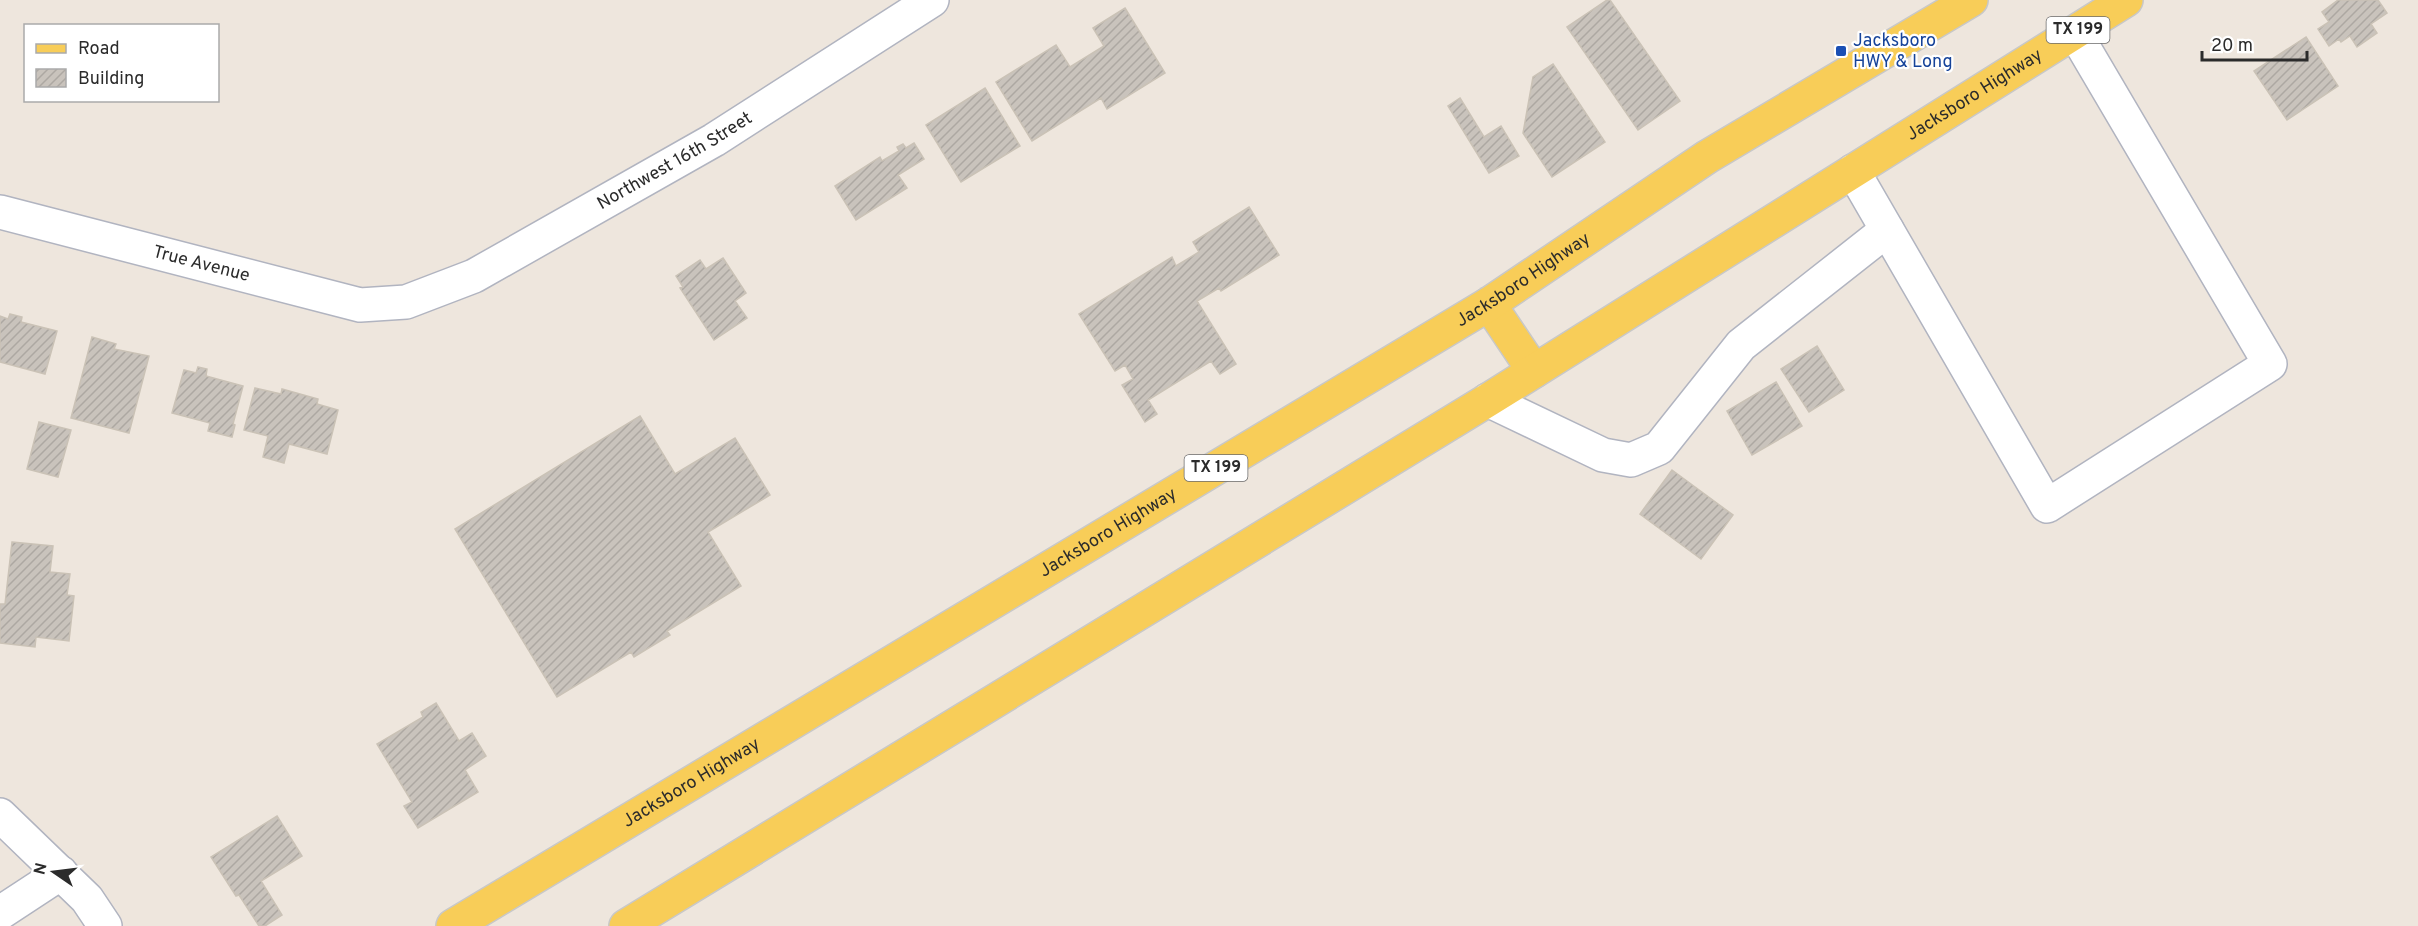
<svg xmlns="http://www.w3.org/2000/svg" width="2418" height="926" font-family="Overpass,sans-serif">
<defs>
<pattern id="building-hatch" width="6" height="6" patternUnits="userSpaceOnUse" patternTransform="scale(1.5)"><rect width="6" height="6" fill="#c9c3bc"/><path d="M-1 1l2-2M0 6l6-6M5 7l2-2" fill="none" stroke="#ada8a2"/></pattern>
</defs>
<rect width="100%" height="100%" fill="#eee6dd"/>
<path fill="url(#building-hatch)" stroke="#cac2b6" stroke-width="1.5" d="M1607,0H1610L1680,101L1638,130L1567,27Z
M2338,0H2378L2387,13L2371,24L2377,33L2357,47L2350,36L2341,42L2339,39L2329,46L2318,29L2329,22L2322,12Z
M1125,8L1165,73L1107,109L1101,98L1032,141L996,82L1056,45L1070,67L1104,46L1093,28Z
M2306,37L2338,86L2287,120L2254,71Z
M1553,64L1605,142L1552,177L1523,133L1533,77Z
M985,88L1020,146L961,182L926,125Z
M1460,98L1484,137L1501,126L1519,156L1489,173L1448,106Z
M914,143L924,159L898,175L907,188L856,220L835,186L880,157L882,161L899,151L897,147L903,144L906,148Z
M1249,207L1279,255L1221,291L1219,288L1197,301L1236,364L1220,374L1211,361L1148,400L1157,414L1145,422L1122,385L1133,379L1125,365L1115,371L1079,314L1172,257L1176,266L1199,252L1193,242Z
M723,258L746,293L735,301L747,318L714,340L680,288L683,287L676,276L700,260L706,269Z
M10,314L22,317L21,322L57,331L45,374L0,362V316L8,319Z
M92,337L116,344L114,349L149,356L129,433L71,418Z
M1817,346L1844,390L1809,412L1781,369Z
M198,367L207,369L206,376L243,386L233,424L235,425L232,437L208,431L210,423L172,413L184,370L196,373Z
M1776,382L1802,426L1752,455L1727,411Z
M255,388L281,394L282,389L318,399L317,404L338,410L327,454L289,444L284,463L263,457L268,436L244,430Z
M640,416L675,474L735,438L770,495L708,532L741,586L667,631L670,635L634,657L631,652L557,697L455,529Z
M39,422L71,430L58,477L27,469Z
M1672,470L1733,515L1701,559L1640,514Z
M12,542L53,546L50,572L70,574L67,595L74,596L69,641L36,637L35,647L0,643V604H5Z
M436,703L459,741L472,733L486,756L465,770L478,792L418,828L404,806L412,802L377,744L423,717L421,712Z
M277,816L302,856L261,881L282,915L265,926H259L239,895L236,896L211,857Z"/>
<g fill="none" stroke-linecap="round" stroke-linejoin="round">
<defs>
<g id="minor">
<path d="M1853,171L2047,506L2270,364L2075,33"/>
<path id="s1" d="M0,212L360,305L406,302L474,276L714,140L932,0"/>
<path d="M1488,400L1603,455L1631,460L1659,448L1741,345L1887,230"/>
<path d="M0,815L87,899L105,926"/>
<path d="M0,913L61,873"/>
</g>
<g id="major">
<path d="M1489,304L1534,371"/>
<path id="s2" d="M453,926L1489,304L1707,157L1971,0"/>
<path id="s3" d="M626,926L1488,400L2126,0"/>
</g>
</defs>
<use href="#minor" stroke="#b1b4c0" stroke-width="36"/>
<use href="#major" stroke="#c8c8c8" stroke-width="36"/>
<use href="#minor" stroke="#fff" stroke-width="33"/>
<use href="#major" stroke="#f8cd58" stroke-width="33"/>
</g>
<rect fill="#1a4fb4" stroke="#fff" stroke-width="2" x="1835" y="45" width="12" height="12" rx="3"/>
<g text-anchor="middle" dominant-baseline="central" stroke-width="4.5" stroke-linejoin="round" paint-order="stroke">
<g fill="#fff" stroke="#6b6b6b" stroke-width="1.5">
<rect x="2046.5" y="17" width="63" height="26" rx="4.5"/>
<rect x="1184.5" y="455" width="63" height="26" rx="4.5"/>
</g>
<g font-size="16" font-weight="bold" fill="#2b2b2b">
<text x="2078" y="30">TX 199</text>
<text x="1216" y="468">TX 199</text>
</g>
<g font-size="18" fill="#164399" stroke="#fff" text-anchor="start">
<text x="1853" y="41">Jacksboro<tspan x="1853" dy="21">HWY &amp; Long</tspan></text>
</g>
<g font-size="18" fill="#2b2b2b" stroke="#fff">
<text stroke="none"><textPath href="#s3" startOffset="1584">Jacksboro Highway</textPath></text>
<text stroke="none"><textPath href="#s1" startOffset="722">Northwest 16th Street</textPath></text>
<text stroke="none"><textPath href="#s1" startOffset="208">True Avenue</textPath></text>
<text stroke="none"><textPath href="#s2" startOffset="1250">Jacksboro Highway</textPath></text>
<text stroke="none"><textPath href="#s2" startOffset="764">Jacksboro Highway</textPath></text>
<text stroke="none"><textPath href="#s2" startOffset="278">Jacksboro Highway</textPath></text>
</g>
</g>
<rect x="24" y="24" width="195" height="78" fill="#ffffff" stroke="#aaaaaa" stroke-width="1.5"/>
<rect x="36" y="44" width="30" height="9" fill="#f8cd58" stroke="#aaaaaa" stroke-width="1.5"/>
<text x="78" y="54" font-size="18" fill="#2b2b2b">Road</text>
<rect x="36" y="69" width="30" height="18" fill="url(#building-hatch)" stroke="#aaaaaa" stroke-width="1.5"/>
<text x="78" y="84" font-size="18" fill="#2b2b2b">Building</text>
<g transform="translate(54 872) rotate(284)" stroke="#ffffff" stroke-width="4.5" paint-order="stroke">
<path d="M0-4.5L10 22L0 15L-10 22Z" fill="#2b2b2b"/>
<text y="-9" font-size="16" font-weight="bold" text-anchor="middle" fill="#2b2b2b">N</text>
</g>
<path d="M2202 51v9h105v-9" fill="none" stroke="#2b2b2b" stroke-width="3"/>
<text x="2211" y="51" font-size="18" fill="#2b2b2b" stroke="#ffffff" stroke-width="4.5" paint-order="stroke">20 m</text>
</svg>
